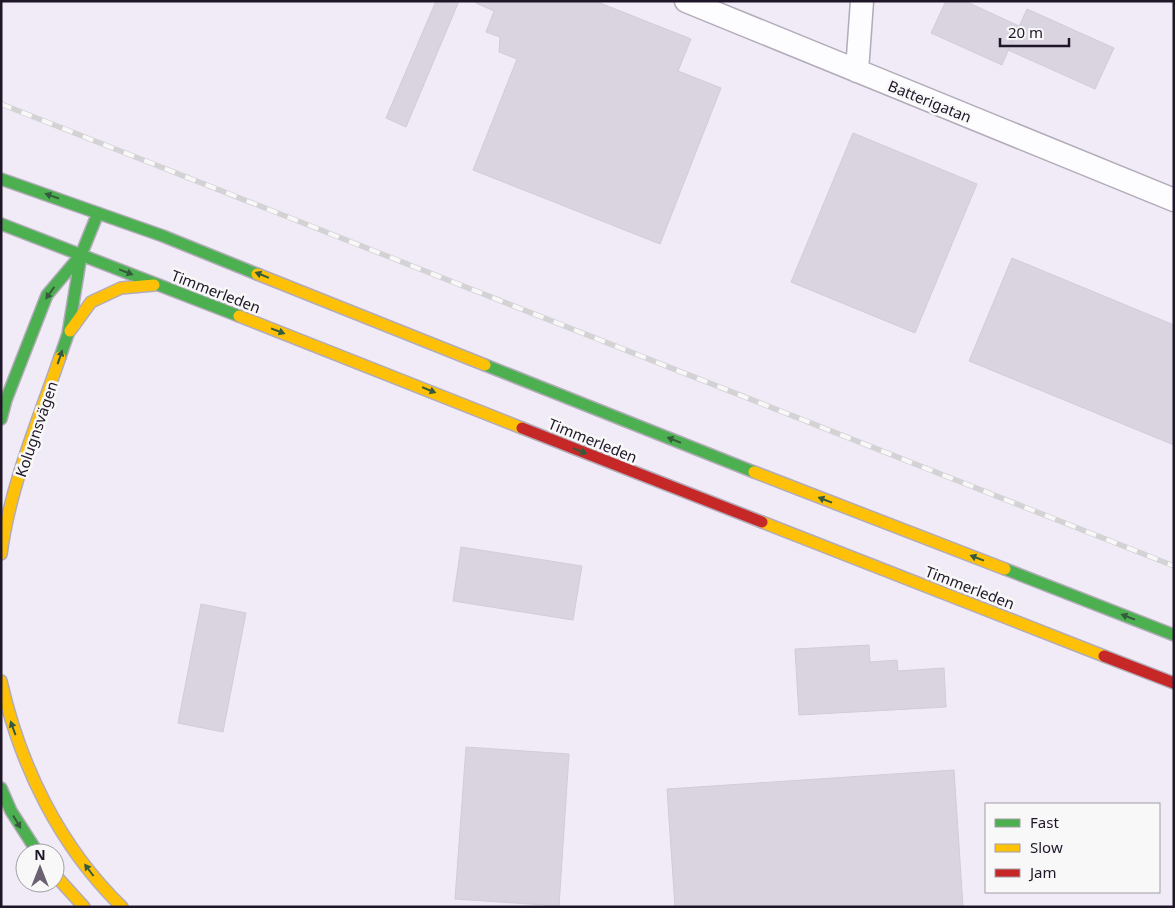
<svg xmlns="http://www.w3.org/2000/svg" width="1175" height="908" font-family="'Noto Sans',sans-serif">
<rect width="100%" height="100%" fill="#f0ebf6"/>
<path fill="#dad3e0" stroke="#d2ccda" d="M436,1H459L406,127L386,118Z
M476,1H595L691,39L678,71L721,88L660,244L473,170L517,59L499,52L500,37L486,32L494,11L476,3Z
M946,1H965L1019,26L1002,65L931,33Z
M1027,9L1114,48L1095,89L1008,50Z
M853,133L977,184L915,333L791,282Z
M1012,258L1174,325V445L969,361Z
M461,547L582,566L573,620L453,601Z
M201,604L246,613L223,732L178,723Z
M869,645L870,662L897,660L898,671L944,668L946,707L799,715L795,649Z
M466,747L569,754L559,906L455,899Z
M954,770L963,907H675L667,789Z"/>
<g fill="none" stroke-linecap="round" stroke-linejoin="round">
<defs>
<path id="street" d="M686,1L1174,200
M857,71L862,1"/>
<path id="fast" d="M1,179L163,236L257,274
M1,224L239,316
M60,357L68,334L81,255L98,213
M485,365L754,472
M1,419L6,400L47,295L80,256
M1005,569L1174,635
M1,788L11,811L38,853"/>
<path id="slow" d="M257,274L485,365
M239,316L522,428
M70,331L91,302L121,288L154,285
M754,472L1005,569
M762,522L1104,656
M1,554C10,486 38,421 60,357
M1,681C20,765 59,846 122,907
M55,875L84,907"/>
<path id="jam" d="M522,428L762,522
M1104,656L1174,683"/>
</defs>
<use href="#street" stroke="#b2abb9" stroke-width="25"/>
<use href="#fast" stroke="#b2abb9" stroke-width="14"/>
<use href="#slow" stroke="#b2abb9" stroke-width="14"/>
<use href="#jam" stroke="#b2abb9" stroke-width="14"/>
<use href="#street" stroke="#fdfcfe" stroke-width="22"/>
<use href="#fast" stroke="#4caf50" stroke-width="11"/>
<use href="#slow" stroke="#ffc107" stroke-width="11"/>
<use href="#jam" stroke="#c62828" stroke-width="11"/>
<defs>
<path id="rail" d="M1,104L1174,566"/>
</defs>
<use href="#rail" stroke="#d3d2d5" stroke-width="5.5"/>
<use href="#rail" stroke="#f8f8f8" stroke-width="4" stroke-dasharray="11" stroke-linecap="butt"/>
</g>
<defs><path id="oneway-solid" d="M-6-.8H1V-3.2L6.5 0L1 3.2V.8H-6Z" transform="scale(1.25)"/></defs>
<g fill="#345b3b">
<use href="#oneway-solid" transform="translate(52 196) rotate(-161)"/>
<use href="#oneway-solid" transform="translate(126 272) rotate(21)"/>
<use href="#oneway-solid" transform="translate(262 275) rotate(-158)"/>
<use href="#oneway-solid" transform="translate(50 293) rotate(125)"/>
<use href="#oneway-solid" transform="translate(278 331) rotate(21)"/>
<use href="#oneway-solid" transform="translate(60 357) rotate(-71)"/>
<use href="#oneway-solid" transform="translate(429 390) rotate(22)"/>
<use href="#oneway-solid" transform="translate(674 440) rotate(-158)"/>
<use href="#oneway-solid" transform="translate(580 451) rotate(22)"/>
<use href="#oneway-solid" transform="translate(825 500) rotate(-159)"/>
<use href="#oneway-solid" transform="translate(977 558) rotate(-159)"/>
<use href="#oneway-solid" transform="translate(1128 617) rotate(-159)"/>
<use href="#oneway-solid" transform="translate(13 728) rotate(-110)"/>
<use href="#oneway-solid" transform="translate(17 822) rotate(59)"/>
<use href="#oneway-solid" transform="translate(89 870) rotate(-127)"/>
</g>
<g text-anchor="middle" dominant-baseline="central" stroke-width="5" stroke-linejoin="round" paint-order="stroke">
<g font-size="15" fill="#201629" stroke="#f8f8f8">
<text transform="translate(930 101) rotate(22)">Batterigatan</text>
<text transform="translate(216 291) rotate(21)">Timmerleden</text>
<text transform="translate(36 429) rotate(-71)">Kolugnsvägen</text>
<text transform="translate(593 440) rotate(22)">Timmerleden</text>
<text transform="translate(970 587) rotate(21)">Timmerleden</text>
</g>
</g>
<rect width="1175" height="908" fill="none" stroke="#201629" stroke-width="5"/>
<rect x="985" y="803" width="175" height="90" fill="#f8f8f8" stroke="#a29ea5"/>
<rect x="995" y="819" width="25" height="8" fill="#4caf50" stroke="#a29ea5"/>
<text x="1030" y="828" font-size="15" fill="#201629">Fast</text>
<rect x="995" y="844" width="25" height="8" fill="#ffc107" stroke="#a29ea5"/>
<text x="1030" y="853" font-size="15" fill="#201629">Slow</text>
<rect x="995" y="869" width="25" height="8" fill="#c62828" stroke="#a29ea5"/>
<text x="1030" y="878" font-size="15" fill="#201629">Jam</text>
<g transform="translate(40 868)"><circle r="24" fill="#f8f8f8" stroke="#a29ea5"/>
<path d="M0-4L9 19L0 12L-9 19Z" fill="#696171"/>
<text y="-8" font-size="14" font-weight="bold" text-anchor="middle" fill="#201629">N</text>
</g>
<path d="M1000 38v8h69v-8" fill="none" stroke="#201629" stroke-width="2.5"/>
<text x="1008" y="38" font-size="15" fill="#201629" stroke="#f8f8f8" stroke-width="4" paint-order="stroke">20 m</text>
</svg>
